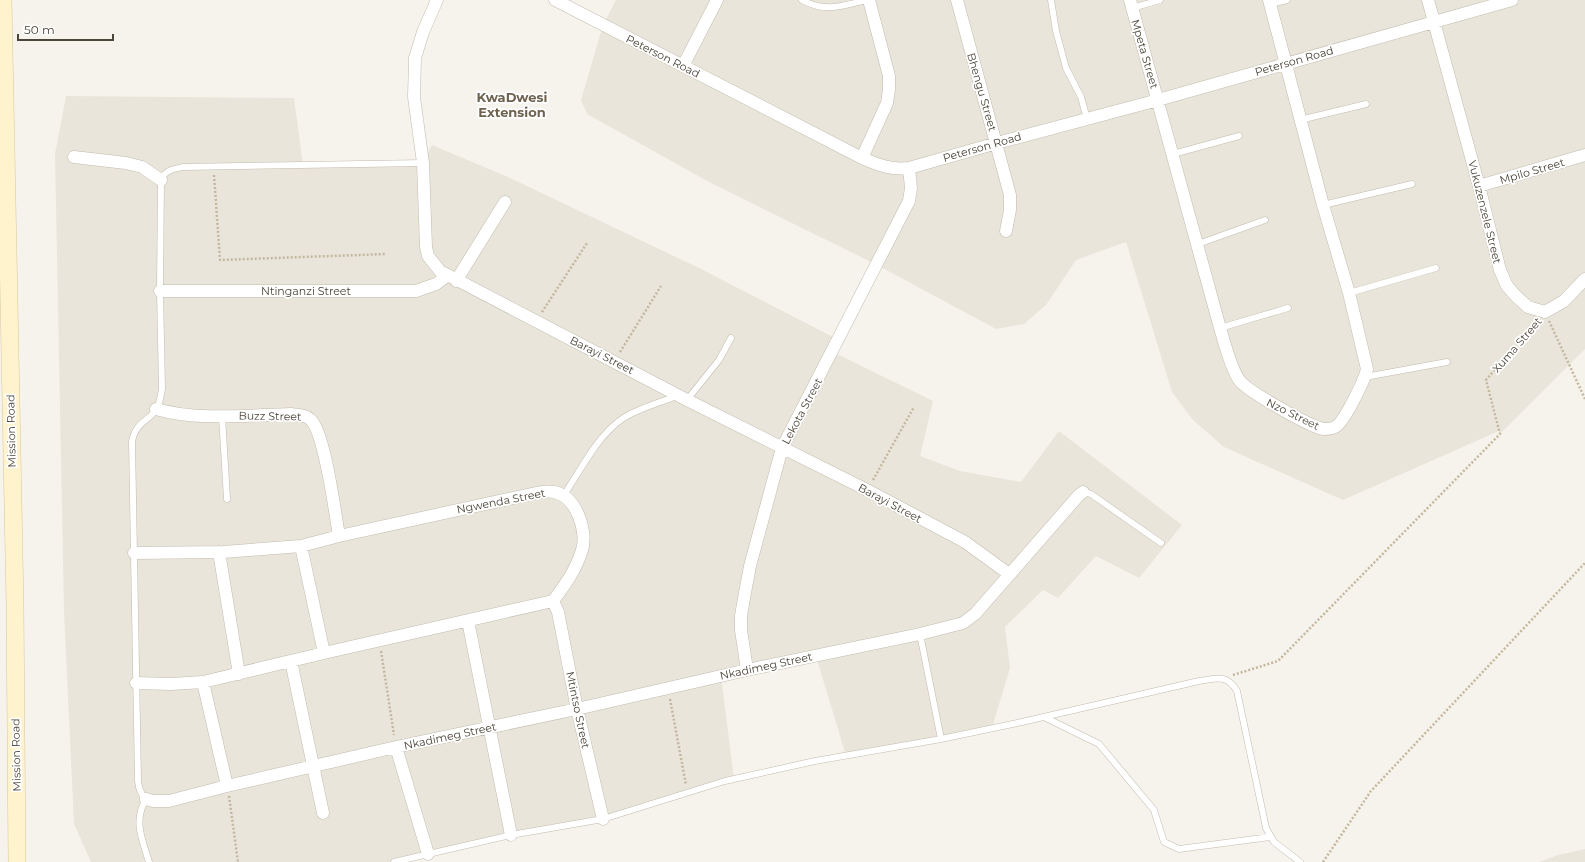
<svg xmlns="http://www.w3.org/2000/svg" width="1585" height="862" font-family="Montserrat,sans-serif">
<rect width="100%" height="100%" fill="#f6f3ec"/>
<path fill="#eae5da" d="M616,0H1585V349L1500,434L1499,431L1343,500L1224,447L1193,420L1172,392L1126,242L1076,260L1046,305L1024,324L996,329L877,265L709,182L587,114L581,100L603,25Z
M66,96L294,98L303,165L422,163L432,145L508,177L699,268L839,340L833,352L933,401L920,456L960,471L1021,482L1059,431L1182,525L1139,578L1096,556L1058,598L1043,590L1005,627L1010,668L992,728L846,756L816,656L721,676L734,779L603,819L394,862H91L74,824L64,612L55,154Z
M1585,849V862H1539L1558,855Z"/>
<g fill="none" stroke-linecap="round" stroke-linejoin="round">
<defs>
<path id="lane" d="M802,0C827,13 841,6 867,0
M1051,0L1056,31L1066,68L1081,97L1087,119
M1271,4L1287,0
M1132,8L1160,0
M1300,120L1366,104
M1173,154L1239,136
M1323,205L1412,184
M1198,244L1265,220
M1349,293L1436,268
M1220,328L1288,308
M1365,377L1447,362
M687,400L719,360L731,338
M222,416L227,499
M1083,492L1091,494L1161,543
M564,495C580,471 598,435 622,419C638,408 659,403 677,396
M920,634L941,739
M1044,717L1099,744L1154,810L1164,842L1179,849L1270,837
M149,862C142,839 133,821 146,799C140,793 139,789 138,781L132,441C137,420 149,422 157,408C160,402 161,395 162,389L160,291L161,180C165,170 173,169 183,167L423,163
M394,862L511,835L603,819L725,781L815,761L941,739L1022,722L1199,681C1217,679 1226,673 1237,691L1266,828L1274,842L1300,862"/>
<path id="street" d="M437,0L423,32L415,58L414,97L423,163L426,247L428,256L440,271L687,400L867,490L965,542L1009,574
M555,0L862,158C878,165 891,170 909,168L997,143L1158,100L1512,0
M957,0L1010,195V210L1006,231
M1130,0L1220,328C1225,344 1230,366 1239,380C1247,391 1309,426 1323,429C1327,429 1332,429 1335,427C1344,423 1365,379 1367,369L1349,293L1323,205L1269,0
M1428,0L1479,186L1500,270L1507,286L1516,296L1528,307L1545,312L1564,301L1585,279
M683,66L717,0
M74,157L126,163L142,167L161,180
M862,158L887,103L889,89V76L869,0
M1479,186L1585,155
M456,281L505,202
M160,291H416L436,284L447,276
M156,409C196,421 249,415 291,414C299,415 306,415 311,420C325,434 335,513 339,536
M301,546L324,653
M219,552L239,674
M134,553L223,552L301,546L339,536L536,493C541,492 549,491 554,492C576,496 588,531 582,550C576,570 565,585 553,601L324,653L203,682L171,684L136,683
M553,601L558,612L577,709L603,819
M468,621L511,835
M291,661L323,813
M747,670L741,630V616L744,598L750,566L782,448L909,201L911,188L909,168
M203,682L227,786
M396,747L428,854
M146,799L153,801H169L227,786L396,747L577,709L747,670L920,634L963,623L975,614L1079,495L1083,492"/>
<path id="secondary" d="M3,0L15,605L17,862"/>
</defs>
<use href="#lane" stroke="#c2bbae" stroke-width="7"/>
<use href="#street" stroke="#c2bbae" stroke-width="13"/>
<use href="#secondary" stroke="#d6c79b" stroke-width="18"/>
<path stroke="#c4b79f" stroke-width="2.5" stroke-dasharray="2 2" stroke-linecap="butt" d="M214,175L220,260L386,254
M542,312L587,243
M1549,321L1585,399
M620,352L661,286
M873,480L914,407
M381,651L394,735
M1233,675L1278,661L1500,434L1486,380L1536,322
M670,699L686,785
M229,796L238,862
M1323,862L1371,791L1585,563"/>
<use href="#lane" stroke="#fff" stroke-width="6"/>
<use href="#street" stroke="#fff" stroke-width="12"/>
<use href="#secondary" stroke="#fff3cd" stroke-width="17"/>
</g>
<g text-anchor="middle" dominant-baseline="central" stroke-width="3.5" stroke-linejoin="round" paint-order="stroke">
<g font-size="11" fill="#4b4439" stroke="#fff">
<text transform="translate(1145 54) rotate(74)">Mpeta Street</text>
<text transform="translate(663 56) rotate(27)">Peterson Road</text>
<text transform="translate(1294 61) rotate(-16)">Peterson Road</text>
<text transform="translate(982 92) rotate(74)">Bhengu Street</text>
<text transform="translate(982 147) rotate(-16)">Peterson Road</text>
<text transform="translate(1532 171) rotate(-16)">Mpilo Street</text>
<text transform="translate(1485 212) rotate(76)">Vukuzenzele Street</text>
<text x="306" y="291">Ntinganzi Street</text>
<text transform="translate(1517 345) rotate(-49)">Xuma Street</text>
<text transform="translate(602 355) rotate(27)">Barayi Street</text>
<text transform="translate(802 411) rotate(-62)">Lekota Street</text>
<text transform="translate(1293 414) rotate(26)">Nzo Street</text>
<text transform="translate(270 416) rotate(1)">Buzz Street</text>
<text transform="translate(11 431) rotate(-91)">Mission Road</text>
<text transform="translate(501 501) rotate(-11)">Ngwenda Street</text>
<text transform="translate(890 503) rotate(28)">Barayi Street</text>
<text transform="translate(766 666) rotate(-12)">Nkadimeg Street</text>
<text transform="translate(578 710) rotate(78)">Mtintso Street</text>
<text transform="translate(450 736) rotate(-12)">Nkadimeg Street</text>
<text transform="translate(16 755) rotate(-91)">Mission Road</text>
</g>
<g font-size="13" font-weight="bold" fill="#6e6250" stroke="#fff">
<text x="512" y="97">KwaDwesi<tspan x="512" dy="15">Extension</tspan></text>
</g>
</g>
<path d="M18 34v6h95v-6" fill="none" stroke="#4b4439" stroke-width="2"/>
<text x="24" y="34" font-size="12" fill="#4b4439" stroke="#ffffff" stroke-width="3" paint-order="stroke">50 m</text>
</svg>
